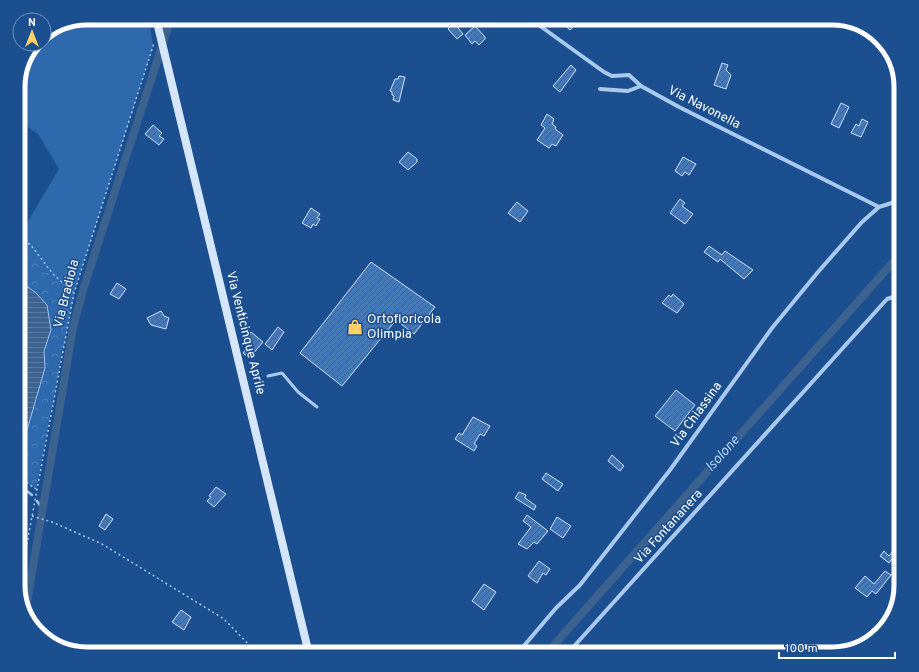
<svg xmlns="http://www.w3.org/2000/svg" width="919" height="672" font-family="Overpass,sans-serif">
<defs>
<pattern id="park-crowns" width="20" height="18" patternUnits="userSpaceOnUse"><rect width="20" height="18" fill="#2e69ad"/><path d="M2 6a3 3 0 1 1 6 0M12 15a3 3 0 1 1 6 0" fill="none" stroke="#4d80b9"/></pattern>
<pattern id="water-rules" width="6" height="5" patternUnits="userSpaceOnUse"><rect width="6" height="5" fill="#3c6290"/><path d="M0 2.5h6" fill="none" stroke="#597aa1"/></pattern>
<pattern id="building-hatch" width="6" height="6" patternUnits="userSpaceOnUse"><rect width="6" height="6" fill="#4478b7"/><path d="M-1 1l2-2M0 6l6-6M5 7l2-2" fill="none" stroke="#486282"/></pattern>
</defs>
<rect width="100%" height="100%" fill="#1b4f8f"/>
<path fill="#2e69ad" d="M87,18H149L153,47L74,293L36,489L18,477V238L59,169L38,134L18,120C18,90 15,70 35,44H44V34Z
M23,563L25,567L21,600L18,589V567Z"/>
<path fill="url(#park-crowns)" d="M18,242L30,244L53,274L74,293L36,489L18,477Z"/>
<path fill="url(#water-rules)" stroke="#9cc4f0" d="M18,280L36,293L47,305L51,330L44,351L45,368L18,461Z"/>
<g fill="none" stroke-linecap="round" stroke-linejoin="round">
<path stroke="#9cc4f0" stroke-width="2.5" d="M18,484L32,495
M37,501L43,510"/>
<path stroke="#3c6290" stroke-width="8" d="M25,614L73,328L84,287L171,18
M546,654L901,253"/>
</g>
<path fill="url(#building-hatch)" stroke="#cfe3fa" d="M557,18H582L570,30Z
M454,23L463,34L457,39L448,29Z
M475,26L485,37V39L479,45L475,41L472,44L465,35Z
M722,63L728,65L726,70L731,75L726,89L714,85Z
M571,65L576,70L560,92L553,86Z
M399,76L405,77L399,102L393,100L394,96L392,95V92L390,91L395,79H398Z
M841,103L849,107L839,128L831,124Z
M547,114L554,119L552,124L556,127L555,129L563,135L556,146L552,144L549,148L537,140L545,128L541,125Z
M862,119L868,122L861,137L851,133L856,124L859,126Z
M153,125L162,133L159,136L164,139L159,145L145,134Z
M408,152L417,159V162L408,170L399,162Z
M683,157L696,164L689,175L685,172L682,176L675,171Z
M680,199L685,203L682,206L693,214L685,224L670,213Z
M517,202L528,211L520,222L508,213Z
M311,208L320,214L317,218L320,219L316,226L313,224L311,228L302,223Z
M709,246L722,255L725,251L753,270L744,279L720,259L718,262L704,252Z
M371,262L435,307L414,334L396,320L342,386L300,353Z
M117,283L126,289L119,299L110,294Z
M673,294L684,304L677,313L662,303L669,295L671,297Z
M161,311L164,316L169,318L166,329L151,325L147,318Z
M278,327L284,332L272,350L265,344Z
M251,332L263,342L252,355L251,354L248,357L243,353L251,343L245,339Z
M676,390L695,405L675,431L655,416Z
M473,417L490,426L484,436L480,434L474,444L477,446L474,451L455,439L459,433L462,435Z
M612,455L624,466L620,471L608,461Z
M546,473L563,484L558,491L542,479Z
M216,487L226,494L214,507L207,501L211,497L209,496Z
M519,492L526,495L525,498L536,506L534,510L515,498Z
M106,514L113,519L105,530L99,526Z
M527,515L548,531L537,544L534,542L527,549L518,544L531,527L523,521Z
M557,517L571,526L563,538L550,529Z
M901,541V566L892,559L889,563L880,556L884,551L889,556Z
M539,561L550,569L546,575L543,573L537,583L528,576Z
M885,571L891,575L876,594L872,591L867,597L855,588L865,576L874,584Z
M484,584L496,592L484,610L472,601Z
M181,610L191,617L184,630L172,622Z
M792,645L804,654H784Z"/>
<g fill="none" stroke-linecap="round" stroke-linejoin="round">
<path stroke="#a9c9ee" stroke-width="1.5" stroke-dasharray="2 3" stroke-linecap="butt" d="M18,234L30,244
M18,242L30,244L53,274L74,293
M18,477L36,489
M32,516L52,522L102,544L224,619L258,654
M18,567L23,563L27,543L74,293L154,43"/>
<path stroke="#a9c9ee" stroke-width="3" d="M268,376L282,373L298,392L317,407"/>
<path stroke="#a9c9ee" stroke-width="4" d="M529,18L604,72L612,76L629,75L641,86L679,107L879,207
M600,89L628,91L641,86
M517,654L556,608L580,585L670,470L772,328L818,272L862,222L879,207L901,200
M567,654L887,299L896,296L901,299"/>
<path stroke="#d6e6fa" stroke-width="8" d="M156,18L309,654"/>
</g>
<defs>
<symbol id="shop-bare" viewBox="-9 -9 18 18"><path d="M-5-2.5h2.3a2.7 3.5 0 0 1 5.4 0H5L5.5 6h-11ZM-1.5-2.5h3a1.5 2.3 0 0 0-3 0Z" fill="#ffd166" stroke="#1b4f8f" stroke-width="2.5" paint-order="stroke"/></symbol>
</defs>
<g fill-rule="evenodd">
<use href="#shop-bare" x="344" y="316" width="22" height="22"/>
</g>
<g text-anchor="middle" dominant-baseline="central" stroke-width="3" stroke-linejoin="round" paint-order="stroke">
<g font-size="13" fill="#fff" stroke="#1b4f8f">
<text transform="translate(704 108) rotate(27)">Via Navonella</text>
<text transform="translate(67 294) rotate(-76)">Via Bradiola</text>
<text transform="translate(245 333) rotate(76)">Via Venticinque Aprile</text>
<text transform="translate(697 415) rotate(-54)">Via Chiassina</text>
<text transform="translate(669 527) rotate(-48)">Via Fontananera</text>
</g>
<g font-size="13" fill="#fff" stroke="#1b4f8f" text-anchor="start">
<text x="367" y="320">Ortofloricola<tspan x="367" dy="15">Olimpia</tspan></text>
</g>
<g font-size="14" font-style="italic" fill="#b5d3f5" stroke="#1b4f8f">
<text transform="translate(723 454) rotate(-48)">Isolone</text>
</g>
</g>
<path d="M0 0H919V672H0ZM87 25H832A62 62 0 0 1 894 87V585A62 62 0 0 1 832 647H87A62 62 0 0 1 25 585V87A62 62 0 0 1 87 25Z" fill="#1b4f8f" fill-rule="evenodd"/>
<path fill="none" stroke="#fff" stroke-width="5" d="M87 25H832A62 62 0 0 1 894 87V585A62 62 0 0 1 832 647H87A62 62 0 0 1 25 585V87A62 62 0 0 1 87 25Z"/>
<g transform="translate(32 32)"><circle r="19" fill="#1b4f8f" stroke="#7695bc"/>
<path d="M0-3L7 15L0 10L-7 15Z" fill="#ffd166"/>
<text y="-6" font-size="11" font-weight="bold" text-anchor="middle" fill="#ffffff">N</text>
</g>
<path d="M779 652v6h116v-6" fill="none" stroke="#ffffff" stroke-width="2"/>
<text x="785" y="652" font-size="12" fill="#ffffff" stroke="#1b4f8f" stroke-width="3" paint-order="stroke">100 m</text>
</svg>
